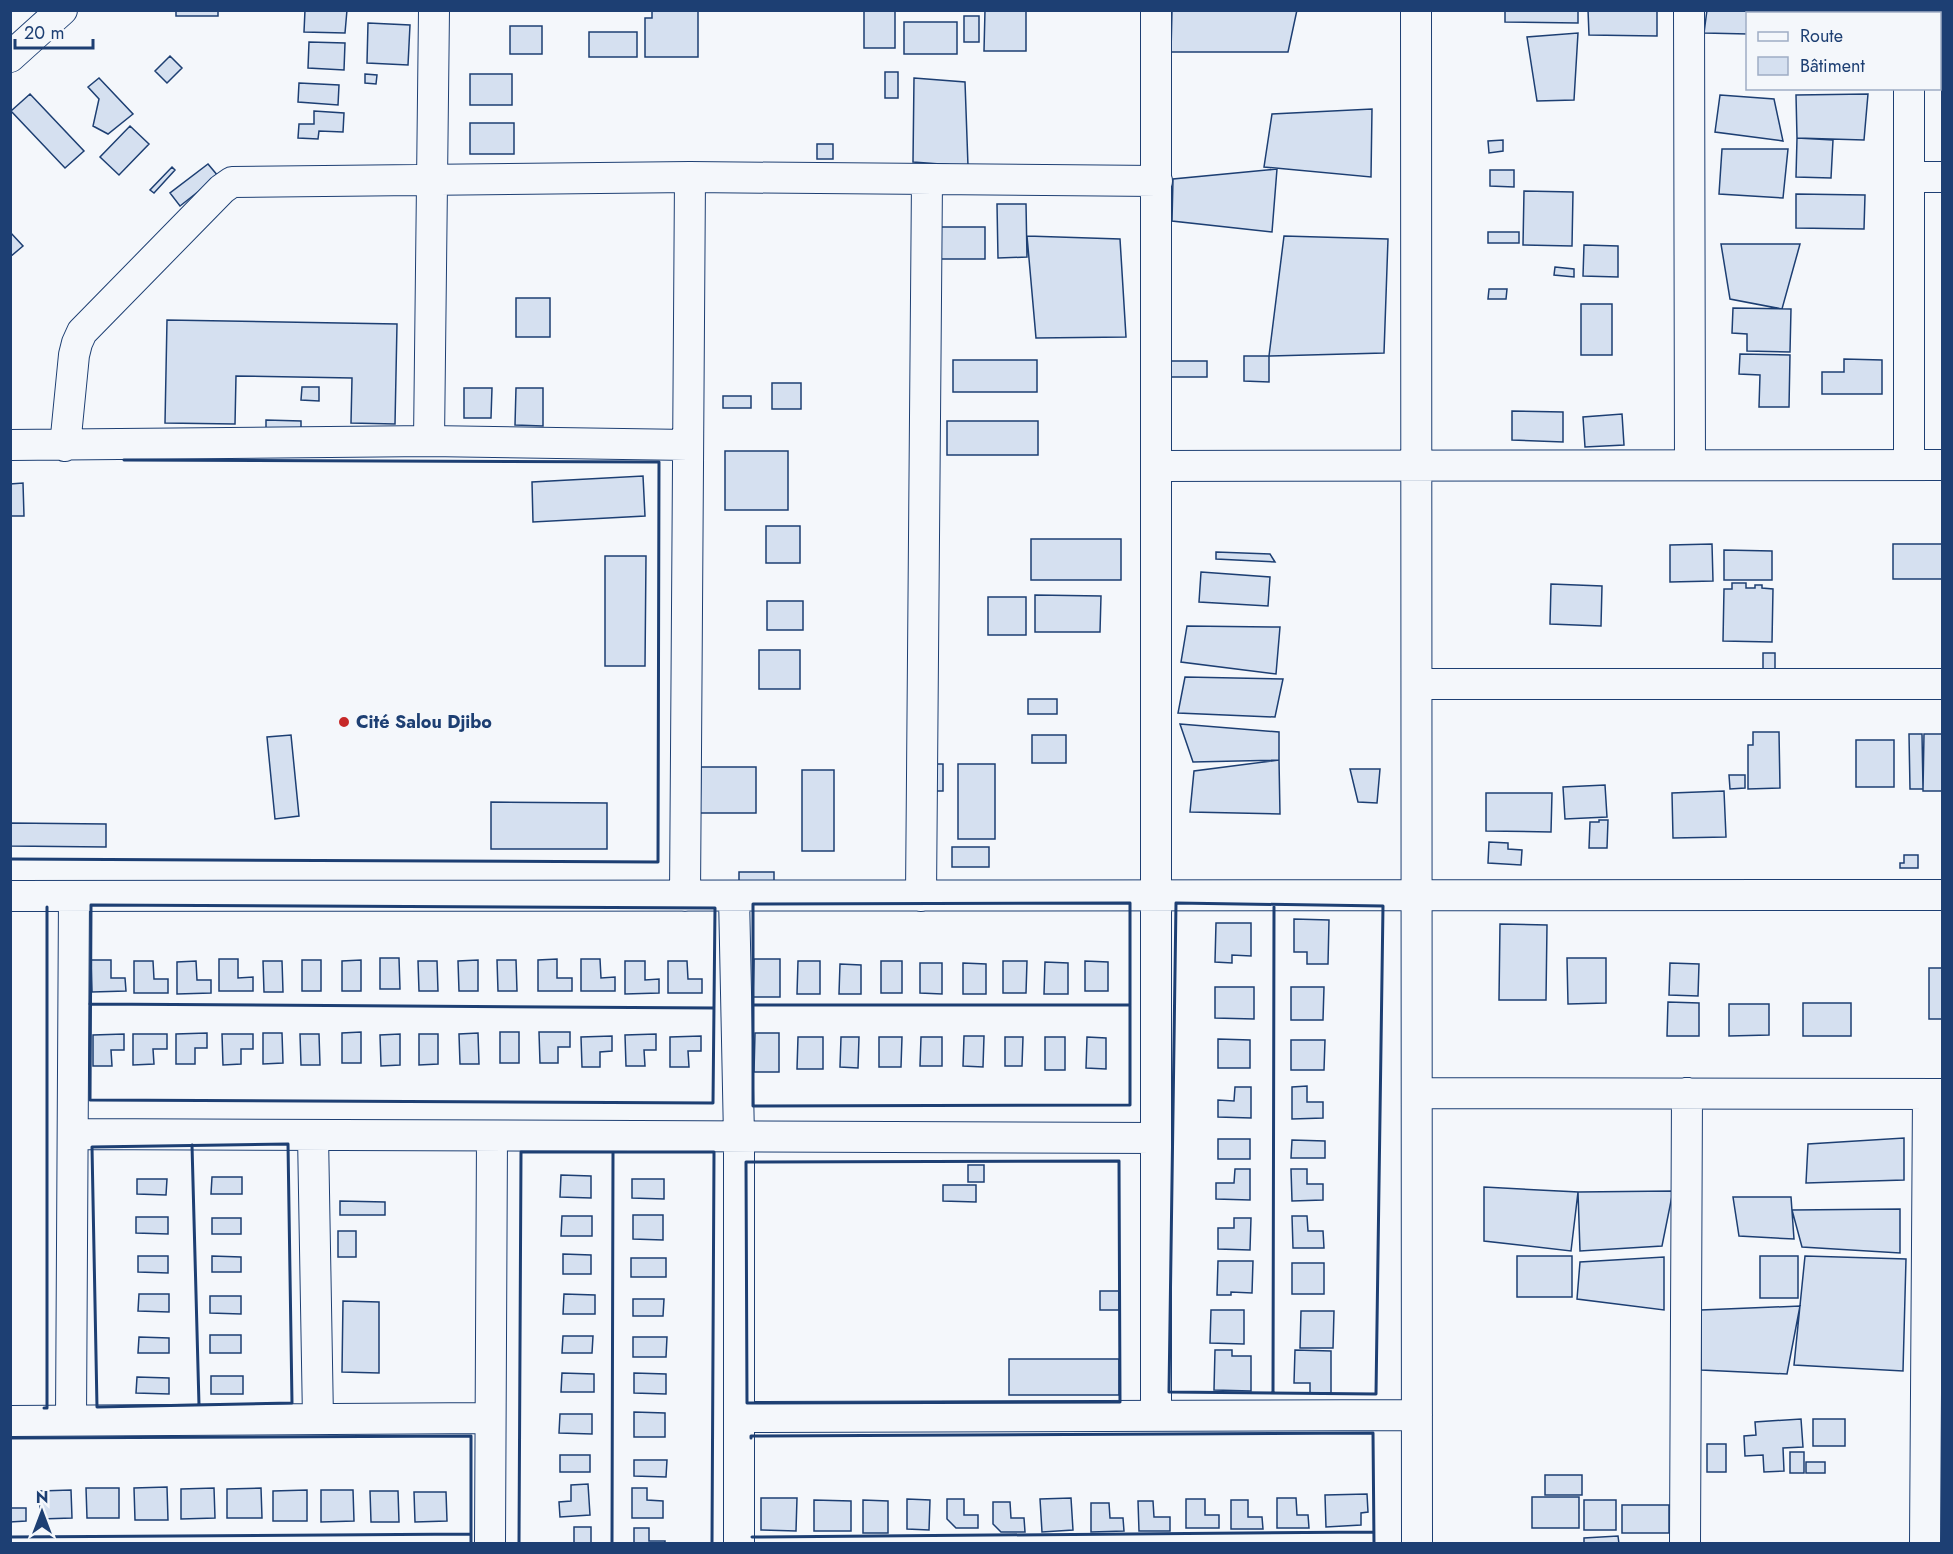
<svg xmlns="http://www.w3.org/2000/svg" width="1953" height="1554" font-family="Jost,sans-serif">
<rect width="100%" height="100%" fill="#f4f7fb"/>
<path fill="#d5e0f0" stroke="#1d3f73" stroke-width="1.5" d="M176,10H218V16H176Z
M305,10H347L345,33L304,32Z
M652,10H698V57H645V18H652Z
M864,10H895V48H864Z
M985,10H1026V51H984Z
M1172,10H1297L1288,52H1171Z
M1505,10H1578V23L1505,22Z
M1588,10H1657V36L1589,35Z
M1707,10H1788L1787,14H1748V34L1704,33Z
M1788,10H1883V14H1787Z
M964,16H979V42H964Z
M904,22H957V54H904Z
M368,23L410,25L408,65L367,63Z
M510,26H542V54H510Z
M589,32H637V57H589Z
M1578,33L1574,100L1537,101L1527,37Z
M309,42L345,43L344,70L308,68Z
M170,56L182,68L167,83L155,71Z
M885,72H898V98H885Z
M365,74L377,75L376,84L365,83Z
M470,74H512V105H470Z
M99,78L133,114L108,134L93,126L99,99L88,87Z
M914,78L965,82L968,166L913,162Z
M299,83L339,85L338,105L298,102Z
M30,94L84,151L65,168L11,111Z
M1868,94L1864,140L1797,138L1796,95Z
M1720,95L1774,99L1783,141L1715,132Z
M1372,109L1371,177L1264,167L1272,114Z
M314,111L344,113L343,132L319,131L318,139L298,138L299,124H314Z
M470,123H514V154H470Z
M130,126L149,144L119,175L100,157Z
M1797,138L1833,140L1831,178L1796,177Z
M1503,140V151L1489,153L1488,141Z
M817,144H833V159H817Z
M1722,149H1788L1783,198L1719,194Z
M208,164L218,176L180,206L170,193Z
M172,167L175,170L154,193L150,190Z
M1277,169L1272,232L1172,221L1173,179Z
M1490,170H1514V187L1490,186Z
M1524,191L1573,192L1572,246L1523,245Z
M1796,194L1865,195L1864,229L1796,228Z
M997,204H1026L1027,257L998,258Z
M934,227H985V259H934Z
M10,232L23,246L10,257Z
M1488,232H1519V243H1488Z
M1027,236L1120,239L1126,337L1036,338Z
M1284,236L1388,239L1384,353L1269,356Z
M1721,244H1800L1782,309L1730,299Z
M1584,245L1618,246V277L1583,276Z
M1555,267L1574,269V277L1554,275Z
M1489,289H1507L1506,299H1488Z
M516,298H550V337H516Z
M1581,304H1612V355H1581Z
M1733,308L1791,309L1790,352L1747,351V334L1732,333Z
M167,320L397,324L395,424L351,423L352,378L236,376L235,424L165,423Z
M1740,354L1790,355L1789,407H1759L1760,375L1739,374Z
M1244,356H1269V382L1244,381Z
M1844,359L1882,360V394H1822V372H1844Z
M953,360H1037V392H953Z
M1171,361H1207V377H1171Z
M772,383H801V409H772Z
M302,387H319V401L301,400Z
M464,388H492L491,418H464Z
M516,388H543V426L515,425Z
M723,396H751V408H723Z
M1512,411L1563,412V442L1512,440Z
M1622,414L1624,445L1585,447L1583,417Z
M266,420L301,421V437L266,436Z
M947,421H1038V455H947Z
M725,451H788V510H725Z
M643,476L645,516L533,522L532,482Z
M23,483L24,516H10V484Z
M766,526H800V563H766Z
M1031,539H1121V580H1031Z
M1712,544L1713,581L1670,582V545Z
M1893,544H1942V579H1893Z
M1724,550L1772,551V580H1724Z
M1216,552L1270,554L1275,562L1216,559Z
M605,556H646L645,666H605Z
M1201,572L1270,577L1268,606L1199,602Z
M1732,583H1746V588H1755V585H1762V588L1773,589L1772,642L1723,641L1724,589H1732Z
M1551,584L1602,586L1601,626L1550,624Z
M1035,595L1101,596L1100,632H1035Z
M988,597H1026V635H988Z
M767,601H803V630H767Z
M1187,626L1280,627L1276,674L1181,662Z
M759,650H800V689H759Z
M1763,653H1775V673H1763Z
M1185,677L1283,679L1275,717L1178,713Z
M1028,699H1057V714H1028Z
M1180,724L1279,732V760L1193,762Z
M1753,732H1779L1780,788L1748,789V745H1753Z
M1909,734H1922L1923,789H1910Z
M1924,734H1942V791H1923Z
M291,735L299,816L275,819L267,737Z
M1032,735H1066V763H1032Z
M1856,740H1894V787H1856Z
M1279,760L1280,814L1190,812L1194,771Z
M924,764H943V791H924Z
M958,764H995V839H958Z
M701,767H756V813H700Z
M1350,769H1380L1377,803L1358,802Z
M802,770H834V851H802Z
M1729,775H1745V788L1730,789Z
M1605,785L1607,817L1565,819L1563,787Z
M1724,791L1726,837L1673,838L1672,793Z
M1486,793H1552L1551,832L1486,831Z
M491,802L607,803V849H491Z
M1599,820H1608L1607,848H1589L1590,822H1599Z
M10,823L106,824V847L10,846Z
M1489,842L1508,843V849L1522,850L1521,865L1488,863Z
M952,847H989V867H952Z
M1904,855H1918V868H1900V863H1904Z
M739,872H774V890H739Z
M1294,919L1329,920L1328,964H1307V952H1294Z
M1216,923H1251V956L1232,955V963L1215,962Z
M1500,924L1547,925L1546,1000H1499Z
M380,958H399L400,989H380Z
M1567,958H1606V1003L1568,1004Z
M219,959H238V978L253,977V991H219Z
M557,959V978H572V991H538V960Z
M581,959H600L601,978L615,977V991H581Z
M754,959H780V997H753Z
M91,960H111V978H125L126,991L92,992Z
M302,960H321V991H302Z
M361,960V991H342V961Z
M478,960V991H459L458,961Z
M497,960H516L517,991H498Z
M134,961H153L154,979H168V993H134Z
M196,961L197,980H211V993L177,994V962Z
M263,961H282L283,992H264Z
M418,961H437L438,991H419Z
M625,961H645V980L659,979V993L625,994Z
M668,961H687L688,979H702V993H668Z
M798,961H820V994H797Z
M881,961H902V993H881Z
M1003,961H1027L1026,993H1003Z
M1085,961L1108,962V991H1085Z
M1045,962L1068,963V994H1044Z
M920,963H942V994L920,993Z
M963,963L986,964V994H963Z
M1670,963L1699,964L1698,996L1669,995Z
M840,964L861,965V994H839Z
M1929,968H1942V1019H1929Z
M1215,987H1254V1019L1215,1018Z
M1291,987H1324L1323,1020H1291Z
M1668,1002L1699,1003V1036H1667Z
M1803,1003H1851V1036H1803Z
M1729,1004H1769V1035L1729,1036Z
M361,1032V1063H342V1033Z
M500,1032H519V1063H500Z
M539,1032H570V1047H558V1063H540Z
M207,1033V1048H195V1064H176V1034Z
M263,1033H282L283,1063L263,1064Z
M478,1033L479,1064H460L459,1034Z
M755,1033H779V1072H754Z
M124,1034V1050H111L112,1066H93V1035Z
M133,1034H167V1049H153L154,1064L133,1065Z
M222,1034H253V1049H241V1064L223,1065Z
M300,1034H319L320,1065H301Z
M400,1034V1065L381,1066L380,1035Z
M419,1034H438V1064L419,1065Z
M656,1034V1050H644L645,1066H626L625,1035Z
M612,1036V1051L600,1052V1067H582L581,1037Z
M701,1036V1051H688L689,1067H670V1037Z
M964,1036H984L983,1067L963,1066Z
M798,1037H823V1069H797Z
M841,1037H859L858,1068L840,1067Z
M879,1037H902L901,1067H879Z
M921,1037H942V1066H920Z
M1005,1037H1023L1022,1066H1005Z
M1045,1037H1065V1070H1045Z
M1087,1037L1106,1038V1069L1086,1068Z
M1218,1039L1250,1040V1068H1218Z
M1291,1040H1325L1324,1070H1291Z
M1307,1086V1102H1323V1118L1292,1119V1087Z
M1235,1087H1251V1118L1218,1117V1100L1234,1101Z
M1904,1138V1180L1806,1183L1808,1144Z
M1218,1139H1250V1159H1218Z
M1292,1140L1325,1141V1158H1291Z
M968,1165H984V1182H968Z
M1235,1169H1250V1200L1216,1199V1183H1234Z
M1291,1169H1307V1184H1323V1200L1292,1201Z
M561,1175L591,1176V1198L560,1197Z
M212,1177H242V1194H211Z
M137,1179H167L166,1195L137,1194Z
M632,1179H664V1199L632,1198Z
M943,1185H976V1202L943,1201Z
M1484,1187L1578,1192L1571,1251L1484,1241Z
M1673,1191L1662,1246L1580,1251L1578,1192Z
M1733,1197H1791L1794,1239L1739,1236Z
M340,1201L385,1202V1215H340Z
M1900,1209V1253L1802,1247L1792,1210Z
M633,1215H663V1240L633,1239Z
M562,1216H592V1236H561Z
M1292,1216H1307L1308,1231H1323L1324,1248H1293Z
M136,1217H168V1234L136,1233Z
M212,1218H241V1234H212Z
M1234,1218H1251L1250,1250L1218,1249V1228H1234Z
M338,1231H356V1257H338Z
M563,1254L591,1255V1274H563Z
M138,1256H168V1273L138,1272Z
M212,1256L241,1257V1272H212Z
M1517,1256H1572V1297H1517Z
M1760,1256H1798V1298H1760Z
M1805,1256L1906,1259L1903,1371L1794,1365Z
M1664,1257V1310L1577,1299L1580,1262Z
M631,1258H666V1277H631Z
M1218,1261H1253L1252,1293L1231,1292V1295H1217Z
M1292,1263H1324V1294H1292Z
M1100,1291H1119V1310H1100Z
M139,1294H169V1312L138,1311Z
M564,1294L595,1295V1314H563Z
M210,1296H241V1314L210,1313Z
M633,1299H664L663,1316H633Z
M343,1301L379,1302V1373L342,1372Z
M1800,1306L1787,1374L1701,1370V1310Z
M1211,1310H1244V1344L1210,1343Z
M1301,1311H1334L1333,1348H1300Z
M210,1335H241V1353H210Z
M563,1336H593L592,1353H562Z
M139,1337L169,1338V1353H138Z
M633,1337H667L666,1357H633Z
M1215,1350H1232V1356H1251V1391L1214,1390Z
M1295,1350L1331,1351V1393H1310V1383H1294Z
M1009,1359H1119V1395H1009Z
M562,1373L594,1374V1392H561Z
M634,1373L666,1374V1394L634,1393Z
M211,1376H243V1394H211Z
M137,1377L169,1378V1394L136,1393Z
M634,1412L665,1413V1437H634Z
M560,1414H592V1434L559,1433Z
M1801,1419L1803,1447L1783,1448L1784,1471L1764,1472L1763,1455L1745,1456L1744,1436L1756,1435L1755,1422Z
M1813,1419H1845V1446H1813Z
M1707,1444H1726V1472H1707Z
M1790,1452H1804V1473H1790Z
M560,1455H590V1472H560Z
M634,1460H667L666,1477L634,1476Z
M1806,1462H1825V1473H1806Z
M1545,1475H1582V1495H1545Z
M588,1484L590,1515L560,1517L559,1502L571,1501V1485Z
M167,1487L168,1520H135L134,1488Z
M86,1488H119V1518H87Z
M214,1488L215,1518L181,1519V1489Z
M261,1488L262,1518H227V1489Z
M632,1488H647V1500L663,1501V1518H632Z
M10,1490L11,1508H26V1521L10,1522Z
M71,1490L72,1518L40,1519V1491Z
M307,1490V1521H273V1491Z
M321,1490H353L354,1521L321,1522Z
M370,1491H398L399,1522H371Z
M414,1492H446L447,1521L415,1522Z
M1367,1494L1368,1512L1361,1513V1525L1326,1527L1325,1495Z
M1532,1497H1579V1528H1532Z
M761,1498H797L796,1531L761,1530Z
M1071,1498L1073,1530L1042,1532L1040,1499Z
M1277,1498H1296L1297,1515H1308L1309,1528H1277Z
M907,1499L930,1500L929,1530L907,1529Z
M947,1499H964V1515H978V1528H956L947,1519Z
M1186,1499H1205V1515H1219V1528H1186Z
M814,1500L851,1501V1531H814Z
M863,1500L888,1501V1533H863Z
M1231,1500H1248V1517H1262L1263,1529H1231Z
M1584,1500H1616V1530H1584Z
M1138,1501H1153L1154,1517H1170V1531H1139Z
M993,1502H1010L1011,1518H1024L1025,1532H1001L993,1524Z
M1091,1503H1109L1110,1518H1123L1124,1531L1091,1532Z
M1622,1505H1669V1533H1622Z
M574,1527H591V1544H562L574,1543Z
M634,1528H649V1541H665V1544H634Z
M1618,1536L1619,1544H1584V1538Z"/>
<g fill="none" stroke-linecap="round" stroke-linejoin="round">
<defs>
<path id="minor" d="M1156,10V1416
M1416,10L1417,1544
M1689,10L1690,465
M1909,10V14
M10,57L62,10
M1909,88V465
M1909,177H1942
M429,441L434,10
M10,445L429,441L688,445
M65,446L74,355L77,343L82,332L222,189L232,182L690,177L1157,181
M1157,466L1942,465
M1417,684H1942
M10,896L1942,895
M685,896L690,177
M734,896L739,1137V1544
M921,896L927,179
M1417,1093L1942,1094
M73,1134L1156,1138
M313,1135L318,1419
M739,1417L1417,1415
M71,1420L74,896
M10,1421L489,1418
M490,1544L492,1136
M1685,1544L1687,1093
M1925,1544L1928,1094"/>
</defs>
<use href="#minor" stroke="#1d3f73" stroke-width="32"/>
<use href="#minor" stroke="#f4f7fb" stroke-width="30"/>
<path stroke="#1d3f73" stroke-width="3" d="M10,859L658,862L659,462L124,460
M1130,903V1105L753,1106V904Z
M1176,903L1383,906L1376,1394L1169,1392Z
M91,905L715,908L713,1103L90,1100Z
M90,1004L714,1008
M753,1005H1130
M288,1144L292,1403L97,1407L92,1147Z
M192,1145L199,1405
M1119,1161L1120,1402L747,1403L746,1162Z
M1273,1393L1274,907
M44,1408H47V907
M10,1438L471,1436V1544
M751,1438V1436L1373,1433L1374,1544
M10,1537L471,1534
M752,1537L1374,1532
M519,1544L521,1152H714L712,1544
M612,1544L613,1152"/>
</g>
<circle fill="#c62828" stroke="#f4f7fb" stroke-width="2" cx="344" cy="722" r="6"/>
<g text-anchor="middle" dominant-baseline="central" stroke-width="4.5" stroke-linejoin="round" paint-order="stroke">
<g font-size="18" font-weight="bold" fill="#1d3f73" stroke="#f4f7fb" text-anchor="start">
<text x="356" y="722">Cité Salou Djibo</text>
</g>
</g>
<rect width="1953" height="1554" fill="none" stroke="#1d3f73" stroke-width="24"/>
<rect x="1746" y="12" width="195" height="78" fill="#f4f7fb" stroke="#9eadc5" stroke-width="1.5"/>
<rect x="1758" y="32" width="30" height="9" fill="#f4f7fb" stroke="#9eadc5" stroke-width="1.5"/>
<text x="1800" y="42" font-size="18" fill="#1d3f73">Route</text>
<rect x="1758" y="57" width="30" height="18" fill="#d5e0f0" stroke="#9eadc5" stroke-width="1.5"/>
<text x="1800" y="72" font-size="18" fill="#1d3f73">Bâtiment</text>
<g transform="translate(42 1512)" stroke="#f4f7fb" stroke-width="4.5" paint-order="stroke">
<path d="M0-4.5L10 22L0 15L-10 22Z" fill="#1d3f73"/>
<text y="-9" font-size="16" font-weight="bold" text-anchor="middle" fill="#1d3f73">N</text>
</g>
<path d="M15 39v9h78v-9" fill="none" stroke="#1d3f73" stroke-width="3"/>
<text x="24" y="39" font-size="18" fill="#1d3f73" stroke="#f4f7fb" stroke-width="4.5" paint-order="stroke">20 m</text>
</svg>
